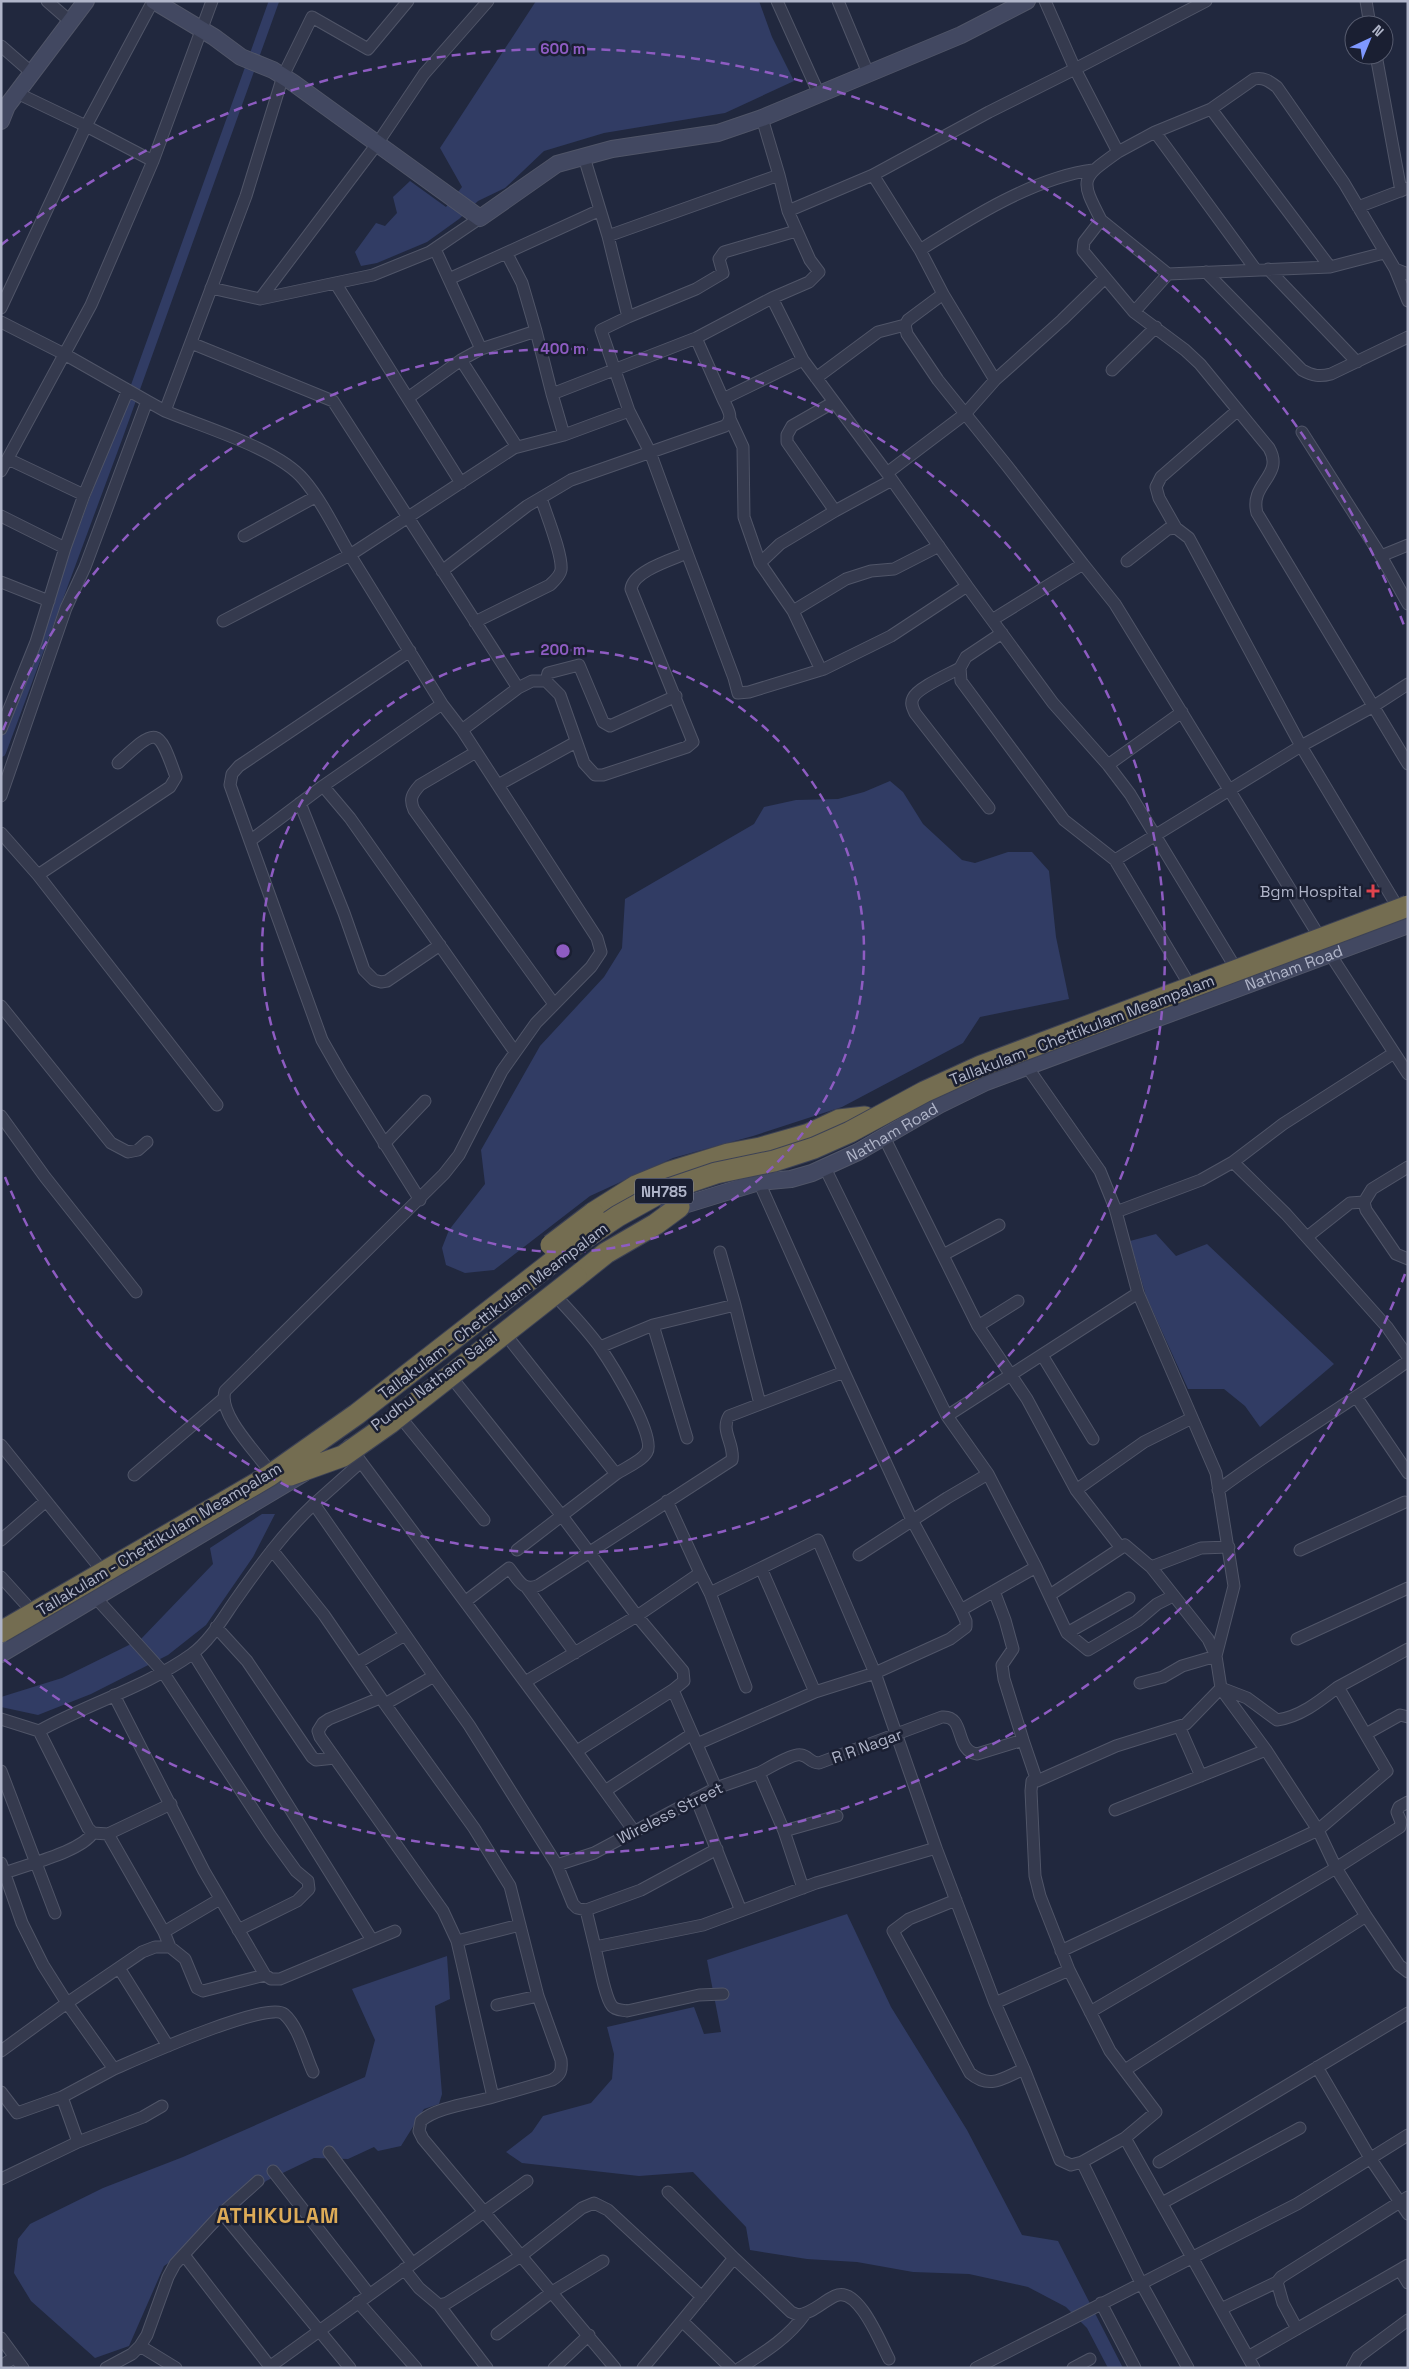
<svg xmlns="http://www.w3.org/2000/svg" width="1409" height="2369" font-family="'Space Grotesk',sans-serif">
<rect width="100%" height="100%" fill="#21283e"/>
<path fill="#313c64" d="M536,1H759L772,37L794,81L725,113L604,133L544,151L505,188L478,201L459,219L427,242L377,263L361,266L355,252L376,223L385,226L397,213L393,197L410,181L446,207L462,187L440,148Z
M890,781L903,792L923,824L962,860L975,863L1008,852H1032L1049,871L1056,937L1069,999L980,1017L963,1043L842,1107L753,1136L673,1158L590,1196L494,1270L465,1273L446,1265L442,1248L449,1230L485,1184L481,1150L540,1046L604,977L622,948L625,899L754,824L764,807L796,800L838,799L864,792Z
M1156,1234L1176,1256L1207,1244L1334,1364L1260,1427L1245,1406L1224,1389H1188L1146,1296L1130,1241Z
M262,1514H275L253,1557L206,1625L168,1655L91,1694L38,1715L1,1707V1697L62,1678L133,1643L141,1639L213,1564L210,1548Z
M847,1914L891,2007L967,2130L1022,2235L1058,2241L1123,2368H1108L1087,2328L1066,2307L1028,2287L969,2274L913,2272L857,2262L807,2259L750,2250L746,2227L693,2172L639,2176L522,2163L506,2152L532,2132L543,2116L591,2103L612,2079L614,2054L607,2027L694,2007L704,2034L721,2032L707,1960Z
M447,1956L450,1999L435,2006L442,2094L439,2104L424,2109L401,2146L378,2151L374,2147L348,2159L314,2158L266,2181L210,2235L164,2266L129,2346L95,2358L31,2301L14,2273L18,2239L30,2224L103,2188L183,2157L365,2077L375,2040L352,1989Z"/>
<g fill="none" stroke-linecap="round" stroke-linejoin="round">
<path stroke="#313c64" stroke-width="10" d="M1,752L118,436L274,1"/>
<defs>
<path id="street" d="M47,1L71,22
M153,1L86,126L153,161L212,1
M777,1L819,94
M838,1L868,73
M1206,1L1075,69L1118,152C1080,179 1080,179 1101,220L1084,242L1083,251L1134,312L1185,350L1200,364L1269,448C1285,476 1249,483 1257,513L1408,764
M1366,1L1370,25
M1,46L32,73
M1376,55L1401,191
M1155,132L1256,270
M1118,152L1155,132L1211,109L1254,79C1264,77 1269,81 1277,87L1344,183L1395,269L1408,274
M779,175L788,211L873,175L989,112L1075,69L1045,1
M873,175L920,250L943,294L908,320L905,325L907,334L938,380L1008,467L1083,564
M1358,207L1408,188
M1101,220L1168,274
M608,236L779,175L762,118
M435,249L481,349L461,360L517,447
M920,250C969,219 1035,177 1093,170
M507,254L522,283L536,331
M1330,267L1384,253
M1268,269L1357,362
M1395,269L1408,301
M1206,272L1302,370C1313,376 1320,377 1331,374L1408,337
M449,279L600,210
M336,284L461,483
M211,288L260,299L373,275L430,252L480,218
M943,294L995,380
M772,298L809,282L819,272L810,260L788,211
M260,299L377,144L424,74L488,1
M1,308L86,126L17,93
M1134,312L1168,274L1330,267L1211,109
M628,317L696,289L723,273L719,259L724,252L796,231
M1,322L66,355L147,401
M696,338L723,399
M191,343L333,401L518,688
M481,349L536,331L552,394L696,338L772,298L803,360
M1112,370L1156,327
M816,378L878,332L905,325
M552,394L564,435
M408,398L461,360
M165,411C203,427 279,449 304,480C322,501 336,531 350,555L223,621
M629,411L650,452L687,553
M730,419L743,447L744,517L760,563
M1302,432L1381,556L1408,604
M8,459L84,495
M1,471L91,305L153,161
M887,473L965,414L995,380L1062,320L1105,278
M835,511L892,480
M1,516L65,548
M1176,528L1159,498L1156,487L1161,477L1238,410
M244,536L315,497
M1381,556L1408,545
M1127,561L1168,529L1176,528L1189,538L1301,746L1397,906
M442,571L527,506L571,480L725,426C735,418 727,408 723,399L803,360L887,473L967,586
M1,582L49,601
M793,611L846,579L871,571L894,569L939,546
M992,620L1083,564L1115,604L1330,954L1408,1074
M475,622L550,585C554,581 560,576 561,570C563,555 546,514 541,498
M1002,633L966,657L960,668L961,681L1064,820L1115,860L1301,746L1374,706L1408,684
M960,668C949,674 917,688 913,698C910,704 913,708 915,713L989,808
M821,670L793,611L760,563L780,544L835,511L787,442V435L792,426L834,402
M546,681L548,673L579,665L603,722L610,726L676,696
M442,704L350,555L514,448L564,435L629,411L601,330L628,317L608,236L584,157
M1,729L36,642L65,548L84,495L128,390
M476,752L420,785C412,794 409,799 414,810L554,1004
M1108,765L1182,712
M498,785L576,742
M323,786L350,818L515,1052
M1,796L66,608L85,567L147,401L165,411L246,196L283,76L312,17L368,49L408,1
M300,803L344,913L364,970L374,980L381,982L387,981L440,945
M1,833L38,875L217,1105
M250,841L230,785L232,774L239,766L410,651
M1115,860L1189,984
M38,875L170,787L176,777C158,726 157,727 118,763
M1,1006L111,1143L128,1152L138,1150L147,1142
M1,1116L45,1177L136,1292
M884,1137L978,1326L1027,1399L1076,1490L1121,1548L1125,1545L1151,1567L1163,1582L1208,1639L1216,1656L1182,1666L1163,1677L1140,1683
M384,1144L425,1101
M1233,1162L1286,1214L1387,1327L1408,1357
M1408,1167L1372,1189L1364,1202L1366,1210L1396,1254L1408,1259
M825,1168L947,1416
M420,1200L342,1075L322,1040L250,841L323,786L442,704L462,730
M1116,1212L1201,1180L1233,1162L1283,1124L1394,1053
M1307,1237L1350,1203L1364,1202
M720,1252L735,1305
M943,1255L999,1225
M551,1291C568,1309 585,1327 599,1346C610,1362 657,1436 647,1452C642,1461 625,1468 616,1474
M978,1326L1018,1301
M502,1330L616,1474L517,1550
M600,1347L653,1325
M1042,1355L1093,1439
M448,1373L562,1516L637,1616L683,1671L684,1681L673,1690L716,1788
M1357,1398L1408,1473
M397,1413L484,1520
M687,1438L653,1325L735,1305L760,1404
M1,1445L100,1568
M361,1462L571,1744L634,1831
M268,1469C255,1451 218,1414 225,1391L444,1174L459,1155L502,1071L536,1023L591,967L601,952L597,938L462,730L518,688L532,681H546L560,695L584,763L595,775H603L687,747L693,742L631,589C633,571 671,560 687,553L734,678L738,693L749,692L824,669L891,636L967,586L1053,703L1108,765L1130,794L1235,967
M134,1475L223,1399
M1076,1490L1144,1442L1192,1418
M1218,1490C1279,1444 1346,1406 1408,1361
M667,1501L700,1573
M1,1540L46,1501
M272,1550L324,1615L385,1704L434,1676L314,1504L361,1462L349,1445
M1300,1550L1405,1502
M859,1555L947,1498L988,1474
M1036,1567L1067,1633L1129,1598
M1151,1567L1201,1548L1229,1547
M761,1568L818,1540L875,1673L936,1848
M1,1577L30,1609
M527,1588L575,1653
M994,1591L1005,1620L1013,1649L1002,1665L1004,1679L1023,1740
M710,1593L746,1687
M1050,1595L1121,1548
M96,1598L163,1672L270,1835L296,1871L308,1881L309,1889L297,1901L238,1930
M466,1601L509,1568C518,1579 523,1593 539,1585L732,1460C735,1444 720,1431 729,1416L844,1372L759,1182
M961,1610L1036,1567L988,1474L947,1416L1138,1293L1115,1208L1100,1171L1023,1061
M216,1627L247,1661L312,1757L316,1760L335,1758
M1067,1633L1088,1650L1137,1621L1157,1604L1173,1596
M1297,1639L1408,1588
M193,1653L372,1940
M357,1663L405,1635
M434,1676L469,1725L557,1865L573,1904L577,1908L586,1910L595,1947L703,1925L816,1883L936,1848L995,2003
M525,1682L637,1616L700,1573L710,1593L761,1568L815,1692L697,1744
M1221,1688L1247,1698L1277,1720C1300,1717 1320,1701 1338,1687
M1221,1689L1266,1750
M815,1692L875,1673L950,1639L966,1627V1621L961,1610L912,1520L844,1372
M114,1695L204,1871L265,1975
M380,1698L329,1719L323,1723L318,1731L320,1737L443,1911L457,1941L493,2097C473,2103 436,2107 421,2121L419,2131L423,2139L615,2368
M385,1704L474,1828L510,1886L538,1996L561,2060C562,2070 561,2075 552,2080L493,2097
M1,1719L39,1731C89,1703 146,1687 192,1654C211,1640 224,1616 237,1598C261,1564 284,1532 314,1504
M1179,1726L1201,1776
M1366,1734L1400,1715L1408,1717
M577,1751L673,1690
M1,1771L55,1913
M759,1773C767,1769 793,1753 801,1755C809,1756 810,1763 819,1763L942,1717C966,1715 954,1751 977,1754L1023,1740L1037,1781L1116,1746L1186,1724L1221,1688L1216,1656L1234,1586L1216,1473L1138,1293
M1037,1781H1032L1031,1791L1035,1876L1040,1896L1069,1970
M605,1791L692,1734
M696,1798L741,1911
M1115,1810L1266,1750L1318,1830L1336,1868L1366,1916L1399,1965L1408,1972
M784,1831L803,1888
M108,1834L171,1804
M1,1863L22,1923L43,1965L67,2003L1,2051
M557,1865L594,1853L716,1788L759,1773L784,1831L837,1816
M5,1873C28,1864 80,1852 93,1833
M956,1900L909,1919L893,1931L970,2073C990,2090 1003,2078 1024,2069L995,2003L1069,1970L1110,2051L1156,2112L1125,2138L1082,2162L1141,2283L1188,2368
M586,1910L641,1890L717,1849
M164,1932L220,1899
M457,1941L520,1925
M170,1947L185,1959L197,1988L203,1991L265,1975L271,1979H280L395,1931
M595,1947C598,1959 605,1998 612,2006C615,2010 622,2010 627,2011L699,1995L723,1994
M1061,1951L1318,1830L1387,1771L1338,1687L1408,1649
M119,1968L168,2046
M497,2005L538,1996
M1090,2012L1336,1868L1400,1827L1401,1822L1397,1812L1399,1807L1408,1802
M1317,2067L1370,2158L1408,2214
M114,2069C137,2059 268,2000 284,2014C299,2027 305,2055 313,2072
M1024,2069L1060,2160L1071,2165L1082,2162
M1125,2070L1366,1916
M1,2092L17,2113L62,2097
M1125,2138L1254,2368
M78,2142L143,2117L162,2106
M329,2152L412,2263
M1159,2162L1408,2013
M273,2171L369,2294
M1,2179L78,2142L62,2097L114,2069L67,2003L142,1952L155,1947H170L164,1932L108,1834L93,1833L88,1828L39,1731
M1162,2203L1300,2128
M222,2213L350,2368
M184,2255L271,2368
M734,2258L791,2312L798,2315C813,2313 822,2302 835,2296C858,2285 880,2342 889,2359
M404,2269L419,2288L439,2305L447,2303L521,2256L582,2208L594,2203L608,2210L702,2297
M1400,2270L1408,2283
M358,2302L416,2368
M1101,2303L1135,2368
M439,2305L487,2368
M1221,2309L1277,2282
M682,2321L731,2368
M1297,2329L1283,2303L1277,2282L1281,2277L1408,2197
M497,2334L552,2292L603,2261
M1,2338L23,2368
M140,2346L176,2368
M1248,2357L1408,2265
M1,2366L15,2357
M106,2368L132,2354L140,2346L147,2335L168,2277L175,2264L222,2213L258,2181
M268,2368L527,2181
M554,2368L589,2335
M643,2368L734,2258L668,2192
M740,2368C765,2352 788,2338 805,2314
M976,2368L1297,2204L1408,2135
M1073,2368L1090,2359
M1352,2368L1358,2357L1408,2320"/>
<g id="secondary">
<path d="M154,1L214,37L241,57L273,70L292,82L480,218L557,164L612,149L718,133L762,118L961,35L1027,1"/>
<path d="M1,121L7,106L86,1"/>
<path id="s1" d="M668,1210L759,1182L791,1179L812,1173L858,1152L939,1105L986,1082L1408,925"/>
<path d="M1,1654L304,1473"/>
</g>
<path id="highway" d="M593,1213L636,1186L670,1172L728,1154L760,1148L809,1134L839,1120L865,1117
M576,1277L606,1253L656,1224L679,1207"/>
</defs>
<use href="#street" stroke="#505568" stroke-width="13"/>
<use href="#secondary" stroke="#505568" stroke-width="18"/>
<use href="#highway" stroke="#3d4255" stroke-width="23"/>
<use href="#street" stroke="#353a4e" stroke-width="11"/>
<use href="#secondary" stroke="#424861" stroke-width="16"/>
<use href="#highway" stroke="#746d51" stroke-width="21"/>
<defs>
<path id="highway-bridge" d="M551,1245L593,1213
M290,1475L343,1456L390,1423L576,1277
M1,1632L269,1476L357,1414L569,1249L618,1216L663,1191L716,1173L774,1161L814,1148L850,1132L924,1092L981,1066L1408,906"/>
</defs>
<use href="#highway-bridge" stroke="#3d4255" stroke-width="23" stroke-linecap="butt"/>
<use href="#highway-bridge" stroke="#746d51" stroke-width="21"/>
</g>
<g fill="none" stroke="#8e5cc2" stroke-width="2.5" stroke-dasharray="9 6">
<circle cx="563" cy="951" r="301"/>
<path d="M3 730A602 602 0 1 1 3 1172"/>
<path d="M1405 1274A902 902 0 0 1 1 1657M1 245A902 902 0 0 1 1405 628"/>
</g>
<path fill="#e0444e" stroke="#1a1f32" stroke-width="2" d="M1370.5 883.5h5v5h5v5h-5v5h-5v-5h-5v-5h5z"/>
<g text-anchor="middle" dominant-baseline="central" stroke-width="5" stroke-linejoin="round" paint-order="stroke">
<rect fill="#1a1f32" stroke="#83889c" stroke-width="1" x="635" y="1178.5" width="58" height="25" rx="4"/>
<g font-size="15" font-weight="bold" fill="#b0b5c9">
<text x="664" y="1191">NH785</text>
</g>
<g font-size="16" fill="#b0b5c9" stroke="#1a1f32" text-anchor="end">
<text x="1362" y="891">Bgm Hospital</text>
</g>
<g font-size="16" fill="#b0b5c9" stroke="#1a1f32">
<text stroke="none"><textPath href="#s1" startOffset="674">Natham Road</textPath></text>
<text transform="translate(1082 1030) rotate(-21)">Tallakulam - Chettikulam Meampalam</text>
<text stroke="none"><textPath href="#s1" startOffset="239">Natham Road</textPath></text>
<text transform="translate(493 1311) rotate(-37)">Tallakulam - Chettikulam Meampalam</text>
<text transform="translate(434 1381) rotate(-37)">Pudhu Natham Salai</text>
<text transform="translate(159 1539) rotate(-31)">Tallakulam - Chettikulam Meampalam</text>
<text transform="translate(867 1746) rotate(-20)">R R Nagar</text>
<text transform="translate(670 1813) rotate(-27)">Wireless Street</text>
</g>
<g font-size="21" font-weight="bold" letter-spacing="1" fill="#ddab57" stroke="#1a1f32">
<text x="278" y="2215">ATHIKULAM</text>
</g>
</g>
<circle cx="563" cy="951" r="8" fill="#8e5cc2" stroke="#1a1f32" stroke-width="2.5"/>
<g font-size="15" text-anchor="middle" font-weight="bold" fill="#8e5cc2" stroke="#1a1f32" stroke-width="5" stroke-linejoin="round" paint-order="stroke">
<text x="563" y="54">600 m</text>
<text x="563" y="354">400 m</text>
<text x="563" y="655">200 m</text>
</g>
<rect width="1409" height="2369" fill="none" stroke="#b0b5c9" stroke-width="5"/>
<g transform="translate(1369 40) rotate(44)"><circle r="24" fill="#1a1f32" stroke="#565b6e"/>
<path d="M0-4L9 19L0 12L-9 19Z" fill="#7f98ff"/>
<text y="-8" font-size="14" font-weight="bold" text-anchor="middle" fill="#b0b5c9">N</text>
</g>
</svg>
